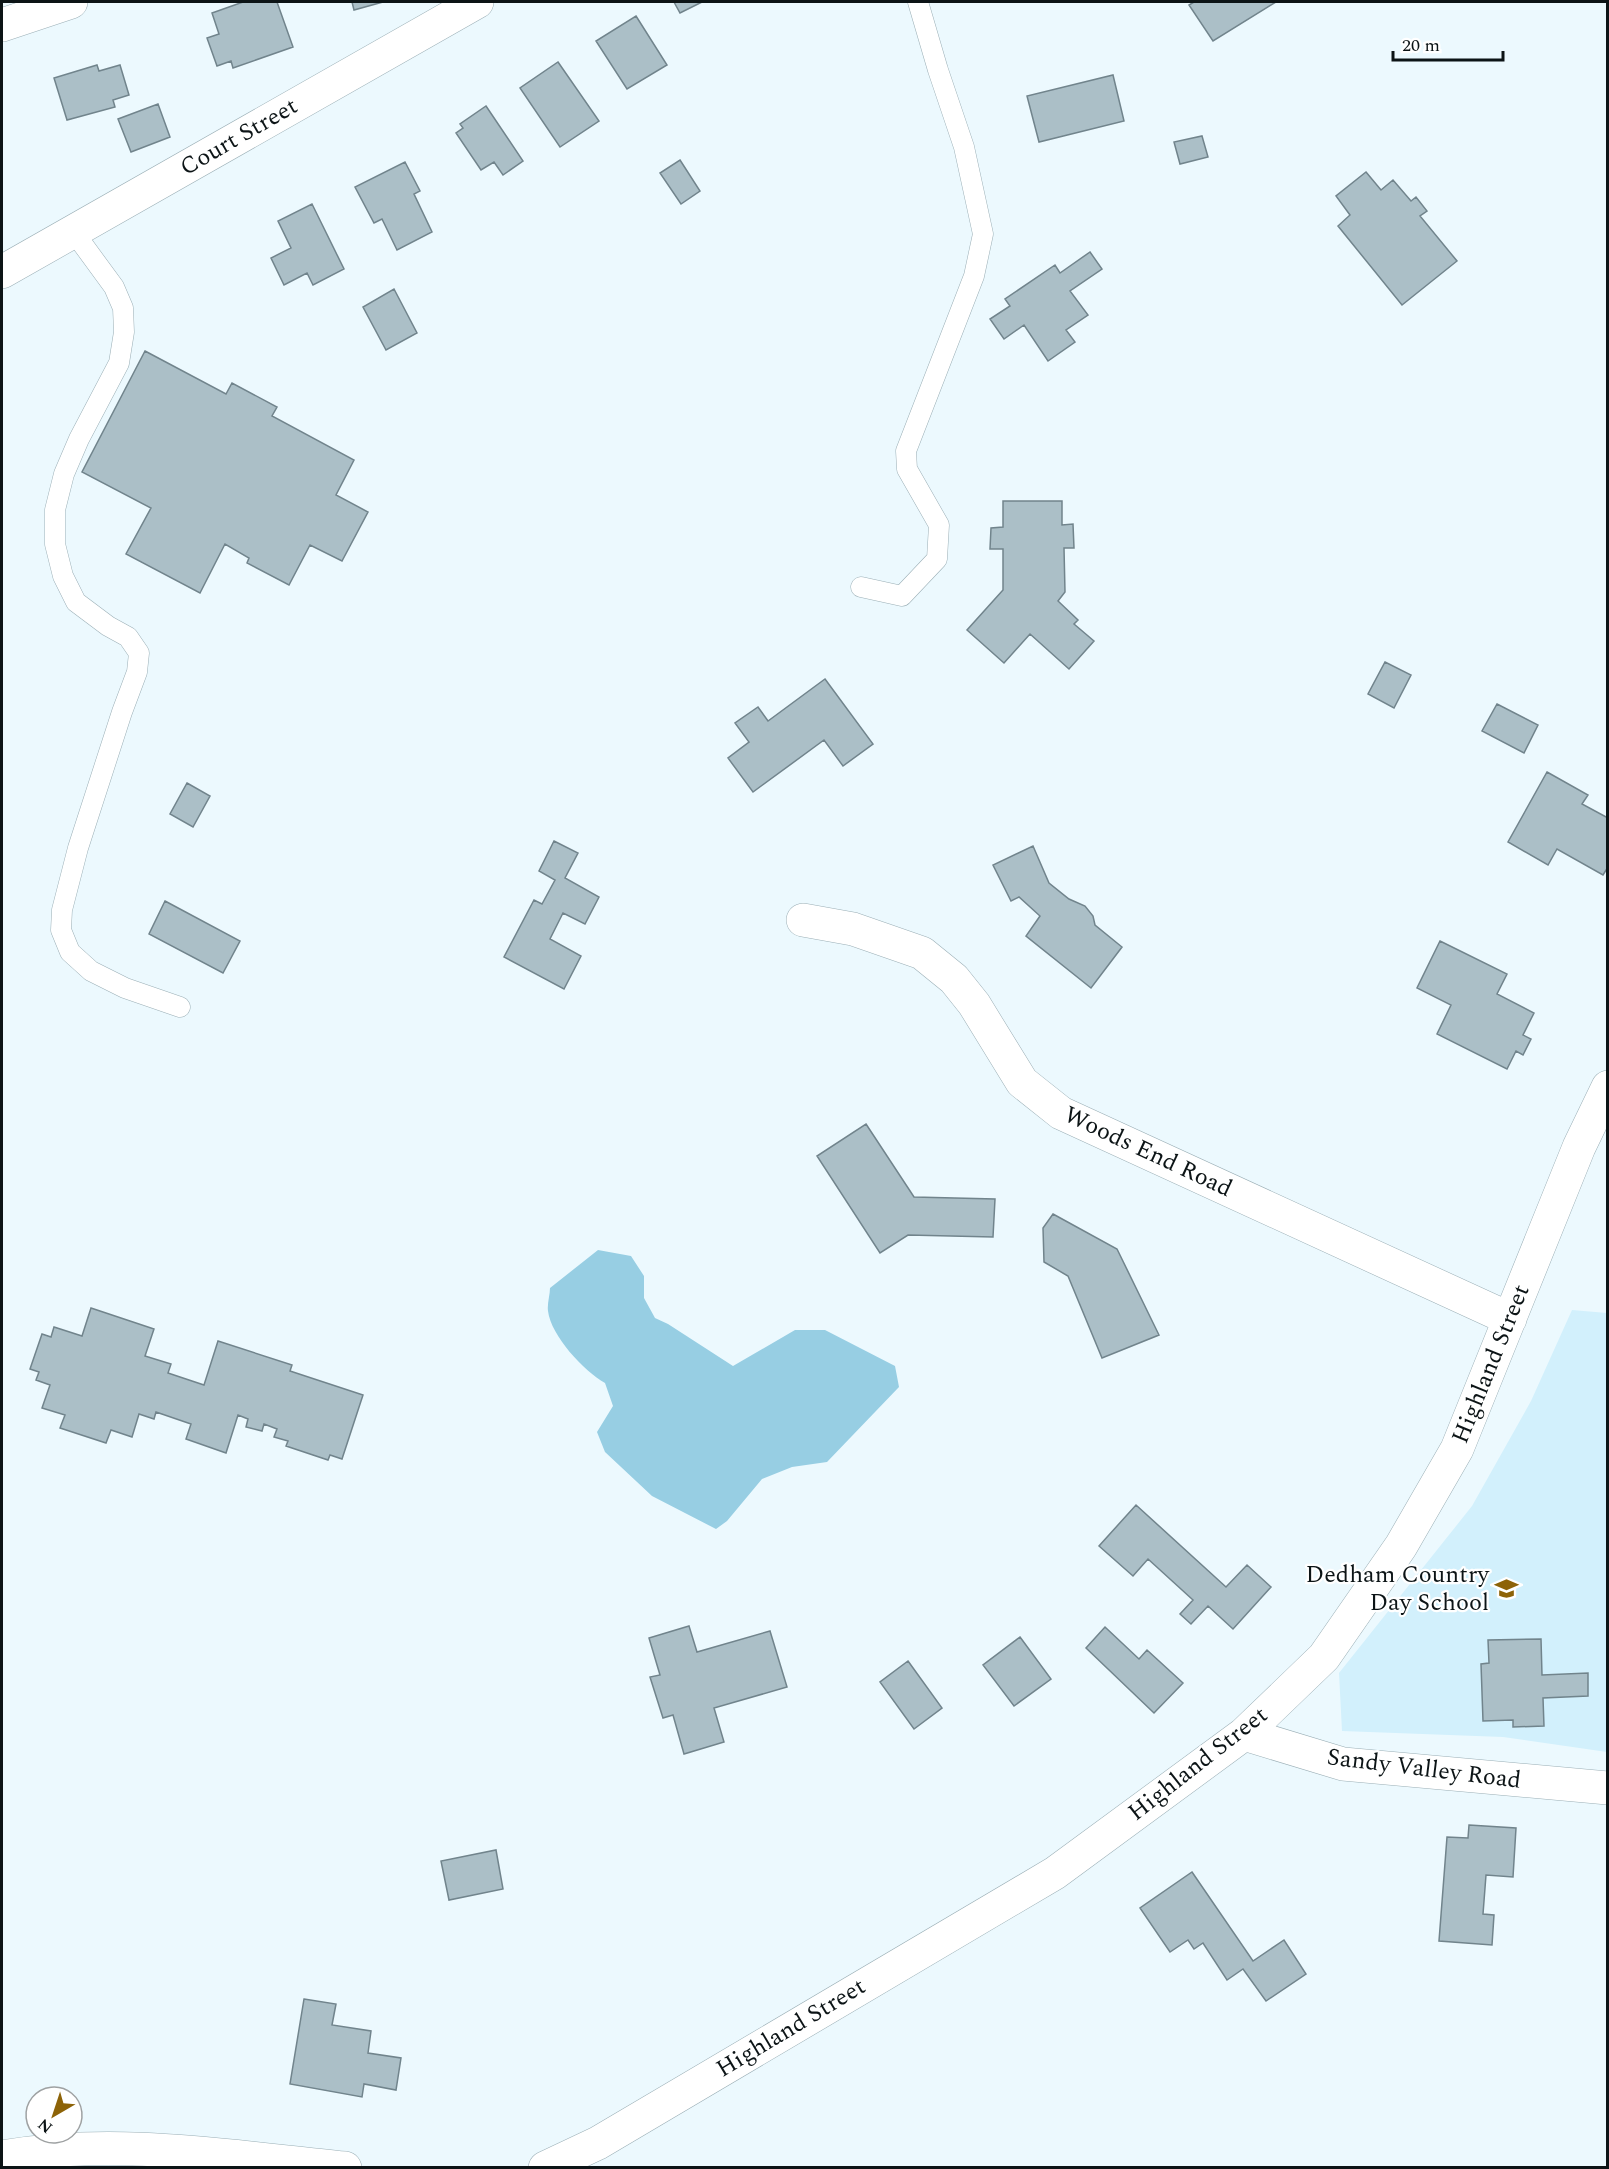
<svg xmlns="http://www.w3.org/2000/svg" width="1609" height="2169" font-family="Spectral,serif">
<rect width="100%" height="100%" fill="#ecf9fe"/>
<path fill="#d2f0fc" d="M1572,1310L1607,1313V1752L1503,1737L1342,1731L1339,1673L1472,1506L1531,1401Z"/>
<path fill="#97cee3" d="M598,1250L631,1256L644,1276V1298L655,1318L668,1324L733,1366L795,1330H825L895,1366L899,1387L827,1462L792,1467L762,1479L727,1521L716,1529L652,1496L605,1452L597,1432L613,1406L605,1383C584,1371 551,1336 548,1311C547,1304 550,1295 550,1288Z"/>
<path fill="#abbfc7" stroke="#71848c" stroke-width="1.5" d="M243,2H277L293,47L233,68L231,61L217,66L207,38L219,34L212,13Z
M352,2H383L354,10Z
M674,2H702L680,13Z
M1194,2H1276L1213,41L1189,5Z
M636,16L667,65L627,89L596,41Z
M558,62L599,121L560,147L520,88Z
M97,65L99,71L120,65L129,95L113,100L115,107L67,120L54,78Z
M1113,75L1124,121L1039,142L1027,96Z
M158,104L170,137L131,152L118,119Z
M486,106L523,161L503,175L494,162L481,170L456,133L463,128L460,124Z
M1202,136L1208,157L1180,164L1174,142Z
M680,160L700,191L681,204L660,173Z
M405,162L420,191L414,194L432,232L397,250L382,219L374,223L355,187Z
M1366,172L1381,190L1393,180L1411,201L1416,197L1427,211L1420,216L1457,261L1402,305L1338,226L1350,215L1336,196Z
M312,204L344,269L313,285L307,273L284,285L271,258L291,248L278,221Z
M1090,252L1102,269L1070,291L1088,315L1066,330L1075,342L1048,361L1024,325L1004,339L990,319L1010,306L1005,299L1055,265L1060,273Z
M394,289L417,333L386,350L363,307Z
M145,351L226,394L232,383L277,407L272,416L354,460L336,495L368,512L342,561L310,545L289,585L247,563L249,558L225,544L200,593L126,554L151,508L82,472Z
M1003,501H1062V525L1073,524L1074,548H1064L1065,592L1058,601L1078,620L1074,624L1094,641L1069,669L1030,634L1004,663L967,630L1003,590V549H990L991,528L1003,527Z
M1385,662L1411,675L1394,708L1368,694Z
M825,679L873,744L843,766L824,740L753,792L728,758L749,742L735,723L758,707L768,721Z
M1497,704L1538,725L1524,753L1482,731Z
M1547,772L1588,795L1582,804L1608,818V867L1603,875L1557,849L1548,865L1508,842Z
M187,783L210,796L193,827L170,814Z
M554,841L578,853L565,878L599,897L585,924L563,913L550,939L581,956L564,989L504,957L534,900L542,904L555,880L539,871Z
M1033,846L1049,883L1069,899L1085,906L1093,916L1095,925L1122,947L1091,988L1026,936L1040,916L1019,897L1011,901L993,865Z
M165,901L240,941L223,973L149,934Z
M1440,941L1507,974L1497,994L1534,1013L1523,1035L1531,1039L1523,1055L1516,1051L1507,1069L1437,1034L1451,1005L1417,988Z
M866,1124L914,1197L995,1199L993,1237L908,1235L880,1253L817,1156Z
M1053,1214L1117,1249L1159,1335L1102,1358L1068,1276L1044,1262L1043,1228Z
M91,1308L154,1329L145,1356L171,1364L168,1373L204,1385L218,1341L292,1365L290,1371L363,1395L342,1459L330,1455L328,1460L286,1446L288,1441L274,1437L277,1429L264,1424L262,1431L246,1427L248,1419L238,1415L226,1453L186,1439L191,1424L156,1412L154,1419L139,1414L132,1437L111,1430L106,1443L60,1428L65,1415L42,1408L50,1385L36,1380L39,1372L30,1369L42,1334L51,1337L54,1327L82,1336Z
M1136,1505L1226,1587L1247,1565L1271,1587L1233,1629L1208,1606L1191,1624L1180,1614L1193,1600L1148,1559L1133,1576L1099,1546Z
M689,1626L697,1652L770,1631L787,1687L714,1708L724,1742L684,1754L673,1715L663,1718L650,1677L660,1675L649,1638Z
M1105,1627L1139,1659L1147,1650L1183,1683L1154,1713L1086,1648Z
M1020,1637L1051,1679L1014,1706L983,1665Z
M1541,1639L1542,1675L1588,1673V1696L1543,1698L1544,1726L1513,1727V1720L1483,1721L1481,1664L1489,1663L1488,1640Z
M908,1661L942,1708L914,1729L880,1682Z
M1469,1825L1516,1828L1513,1877L1486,1875L1483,1914L1494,1915L1492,1945L1439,1941L1447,1837L1468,1838Z
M496,1850L503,1889L449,1900L441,1861Z
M1192,1872L1253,1961L1284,1940L1306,1974L1266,2001L1243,1969L1227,1980L1203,1943L1194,1949L1188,1940L1170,1952L1140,1908Z
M304,1999L336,2004L332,2025L371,2031L368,2053L401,2058L396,2090L364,2084L362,2097L290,2084Z"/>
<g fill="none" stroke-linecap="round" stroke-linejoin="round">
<defs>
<path id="lane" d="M73,231L114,287L123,308L124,332L119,363L79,439L64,474L55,510V544L63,576L76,602L108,626L128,637L139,653L137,672L122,712L78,848L62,910L61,930L70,952L91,971L125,988L180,1007
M861,587L902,596L937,559L939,525L907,469L906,451L974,276L983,234L964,147L938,70L918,2"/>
<path id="street" d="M803,920L853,929L922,953L954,979L974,1004L1022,1082L1061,1113L1510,1319
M1244,1734L1343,1764L1608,1788
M2,2157C115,2137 232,2157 345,2168
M545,2168L598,2143L1055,1873L1244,1734L1324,1657L1401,1546L1457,1449L1579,1147L1608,1087"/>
<path id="secondary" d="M2,25L71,2
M2,272L477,2"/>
</defs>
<use href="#lane" stroke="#9bafb6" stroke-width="21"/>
<use href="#street" stroke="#9bafb6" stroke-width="34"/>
<use href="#secondary" stroke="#9bafb6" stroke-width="34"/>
<use href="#lane" stroke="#fff" stroke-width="20"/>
<use href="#street" stroke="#fff" stroke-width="33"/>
<use href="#secondary" stroke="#fff" stroke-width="33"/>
</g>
<defs>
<symbol id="school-bare" viewBox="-9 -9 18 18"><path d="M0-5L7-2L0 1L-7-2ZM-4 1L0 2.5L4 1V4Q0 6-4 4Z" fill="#8d6308" stroke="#fff" stroke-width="2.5" paint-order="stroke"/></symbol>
</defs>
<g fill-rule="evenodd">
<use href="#school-bare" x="1490" y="1572" width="33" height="33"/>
</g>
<g text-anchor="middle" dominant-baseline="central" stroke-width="4.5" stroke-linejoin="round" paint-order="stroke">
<g font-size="24" fill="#0c1416" stroke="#fff">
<text transform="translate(239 137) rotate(-30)">Court Street</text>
<text transform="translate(1148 1152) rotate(25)">Woods End Road</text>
<text transform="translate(1491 1364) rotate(-68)">Highland Street</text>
<text transform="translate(1198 1764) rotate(-38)">Highland Street</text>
<text transform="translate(1424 1769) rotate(7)">Sandy Valley Road</text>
<text transform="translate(791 2028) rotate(-31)">Highland Street</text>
</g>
<g font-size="24" fill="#0c1416" stroke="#fff" text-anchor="end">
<text x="1489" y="1575">Dedham Country<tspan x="1489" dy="28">Day School</tspan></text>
</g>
</g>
<rect width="1609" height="2169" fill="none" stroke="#0c1416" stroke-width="6"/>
<g transform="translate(54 2115) rotate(219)"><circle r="28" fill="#ffffff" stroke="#9ea1a2" stroke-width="1.5"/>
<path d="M0-4.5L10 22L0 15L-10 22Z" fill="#8d6308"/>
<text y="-9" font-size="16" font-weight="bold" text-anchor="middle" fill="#0c1416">N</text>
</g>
<path d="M1393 51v9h110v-9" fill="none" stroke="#0c1416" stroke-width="3"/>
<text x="1402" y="51" font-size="18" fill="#0c1416" stroke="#ffffff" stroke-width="4.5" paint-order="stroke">20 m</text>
</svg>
